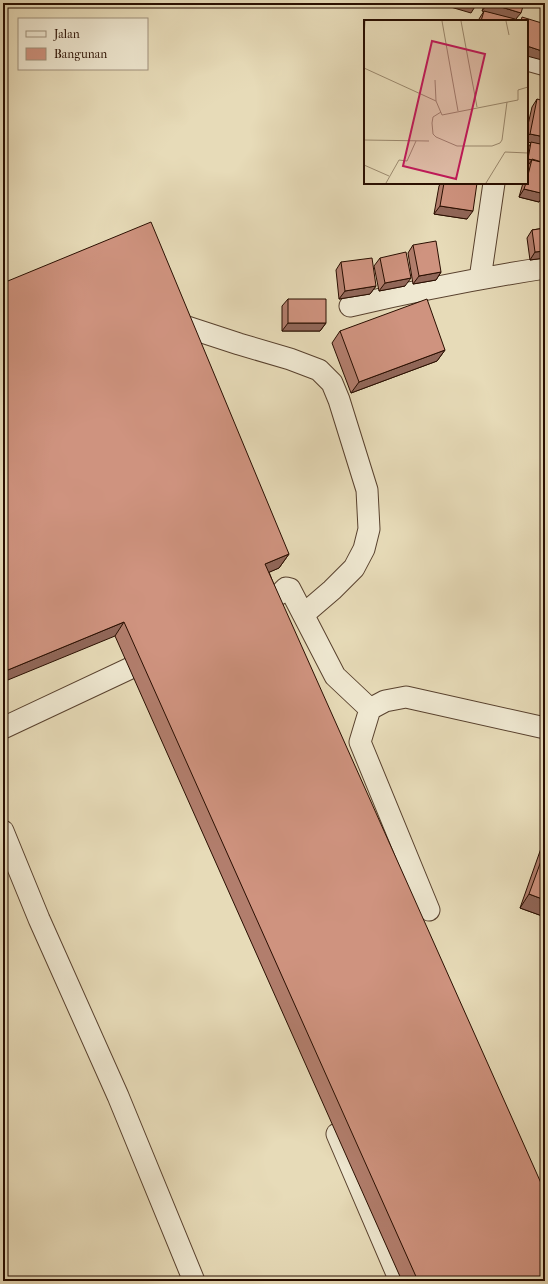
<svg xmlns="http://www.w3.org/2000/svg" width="548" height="1284" font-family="'IM FELL French Canon',serif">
<rect width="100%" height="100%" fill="#e7dbb8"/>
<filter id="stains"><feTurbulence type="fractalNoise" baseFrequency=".005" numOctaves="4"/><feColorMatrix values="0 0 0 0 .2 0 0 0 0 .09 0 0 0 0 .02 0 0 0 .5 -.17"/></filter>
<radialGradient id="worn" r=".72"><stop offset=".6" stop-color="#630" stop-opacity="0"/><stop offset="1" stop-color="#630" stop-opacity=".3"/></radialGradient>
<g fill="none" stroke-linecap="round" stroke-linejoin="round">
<defs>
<path id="minor" d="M527,60L545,65
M480,279L494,183
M350,306C415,291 480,278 545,268
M169,324L184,326L239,344L290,359L319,370L332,383L339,400L367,490L369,529L364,549L354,568L332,590L304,614
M254,607L281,593L286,588L290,589L335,676L370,709L385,701L406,697L545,728
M370,709L360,742L429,910
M3,728L154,657
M3,831L39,919L118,1096L194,1281
M337,1134L400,1281"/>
</defs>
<use href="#minor" stroke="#58412e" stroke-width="23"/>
<use href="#minor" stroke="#efe8d1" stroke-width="21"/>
</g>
<path fill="#b27e6d" stroke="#290e00" d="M485,3H524L515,21H478L479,19L484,11H482Z
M537,99L539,202L519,197L523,183H527V167L529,164L527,163V154L529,146L531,143L527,142V129L532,107Z
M441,183H475L467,219L434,214L439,186Z
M545,228V258L530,260L527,238L532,230Z
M413,245L441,272L436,280L413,284L408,253Z
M380,258L405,286L379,291L374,266Z
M341,262L376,286L370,294L339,299L336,270Z
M3,283L289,554L279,568L269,572L545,1281H402L115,636Z
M288,299L326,323L320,331H282V306Z
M340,331L445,350L437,361L351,393L332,343Z
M545,837V917L520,908Z"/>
<path fill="#916759" stroke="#290e00" d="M437,3H469L476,5L471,13Z
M488,3L521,13L515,20L482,11Z
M527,46L545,52V55L542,60L527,56Z
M530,134L545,137V146L527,142V137Z
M528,159L532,160L529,164L527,163V160Z
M524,189L545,194L539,202L519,197Z
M440,206L473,211L467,219L434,214Z
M545,251V258L530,260L535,252Z
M441,272L436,280L413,284L419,276Z
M411,278L405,286L379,291L385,283Z
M376,286L370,294L339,299L345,291Z
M288,323H326L320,331H282Z
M445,350L437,361L351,393L359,382Z
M289,554L279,568L256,578L265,564Z
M124,622L115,636L3,682V672Z
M529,894L545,900V917L520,908Z"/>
<path fill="#cf937f" stroke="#290e00" d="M469,3H477L476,5Z
M488,3H524L521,13Z
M484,11L515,19V21H481Z
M522,17L545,24V52L527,46V21H521Z
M537,99L545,101V137L530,134Z
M531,142L545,145V163L528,159Z
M532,159L545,163V194L524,189L526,183H527V179Z
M444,183H477L473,211L440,206Z
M151,222L289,554L265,564L545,1192V1281H418L124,622L3,672V283Z
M545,228V251L535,252L532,230Z
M436,241L441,272L419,276L413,245Z
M406,252L411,278L385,283L380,258Z
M372,258L376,286L345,291L341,262Z
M288,299H326V323H288Z
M427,299L445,350L359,382L340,331Z
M545,850V900L529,894Z"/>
<g transform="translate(364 20)">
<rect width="164" height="164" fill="#e7dbb8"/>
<path fill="none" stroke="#9b896e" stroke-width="1" d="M78,1L94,91M97,1L113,87M142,1L145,15M0,17L1,1M0,48L72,81L78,95L154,80V70L164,67M71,60L72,81M77,92L69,97L68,103L69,114L72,117L93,126H128L136,123L138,120L143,82M0,120L65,121M0,145L25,156M22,163L35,140L43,141L52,121M122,163L141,132L164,133"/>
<path fill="#c2185b" fill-opacity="0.15" stroke="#c2185b" stroke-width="2" d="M68,21L121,34L92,159L39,146Z"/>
<rect width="164" height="164" fill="none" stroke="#290e00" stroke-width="2"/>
</g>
<rect width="548" height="1284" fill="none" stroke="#e7dbb8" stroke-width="16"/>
<rect x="4" y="4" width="540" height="1276" fill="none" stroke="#290e00" stroke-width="2"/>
<rect x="8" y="8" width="532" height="1268" fill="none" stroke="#290e00"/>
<rect x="18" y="18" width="130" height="52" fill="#efe8d1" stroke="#a0917d"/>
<rect x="26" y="31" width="20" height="6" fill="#efe8d1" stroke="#a0917d"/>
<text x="54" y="38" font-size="12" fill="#290e00">Jalan</text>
<rect x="26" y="48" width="20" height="12" fill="#cf937f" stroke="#a0917d"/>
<text x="54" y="58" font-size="12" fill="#290e00">Bangunan</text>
<rect width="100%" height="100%" filter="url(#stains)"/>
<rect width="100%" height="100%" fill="url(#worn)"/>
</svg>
